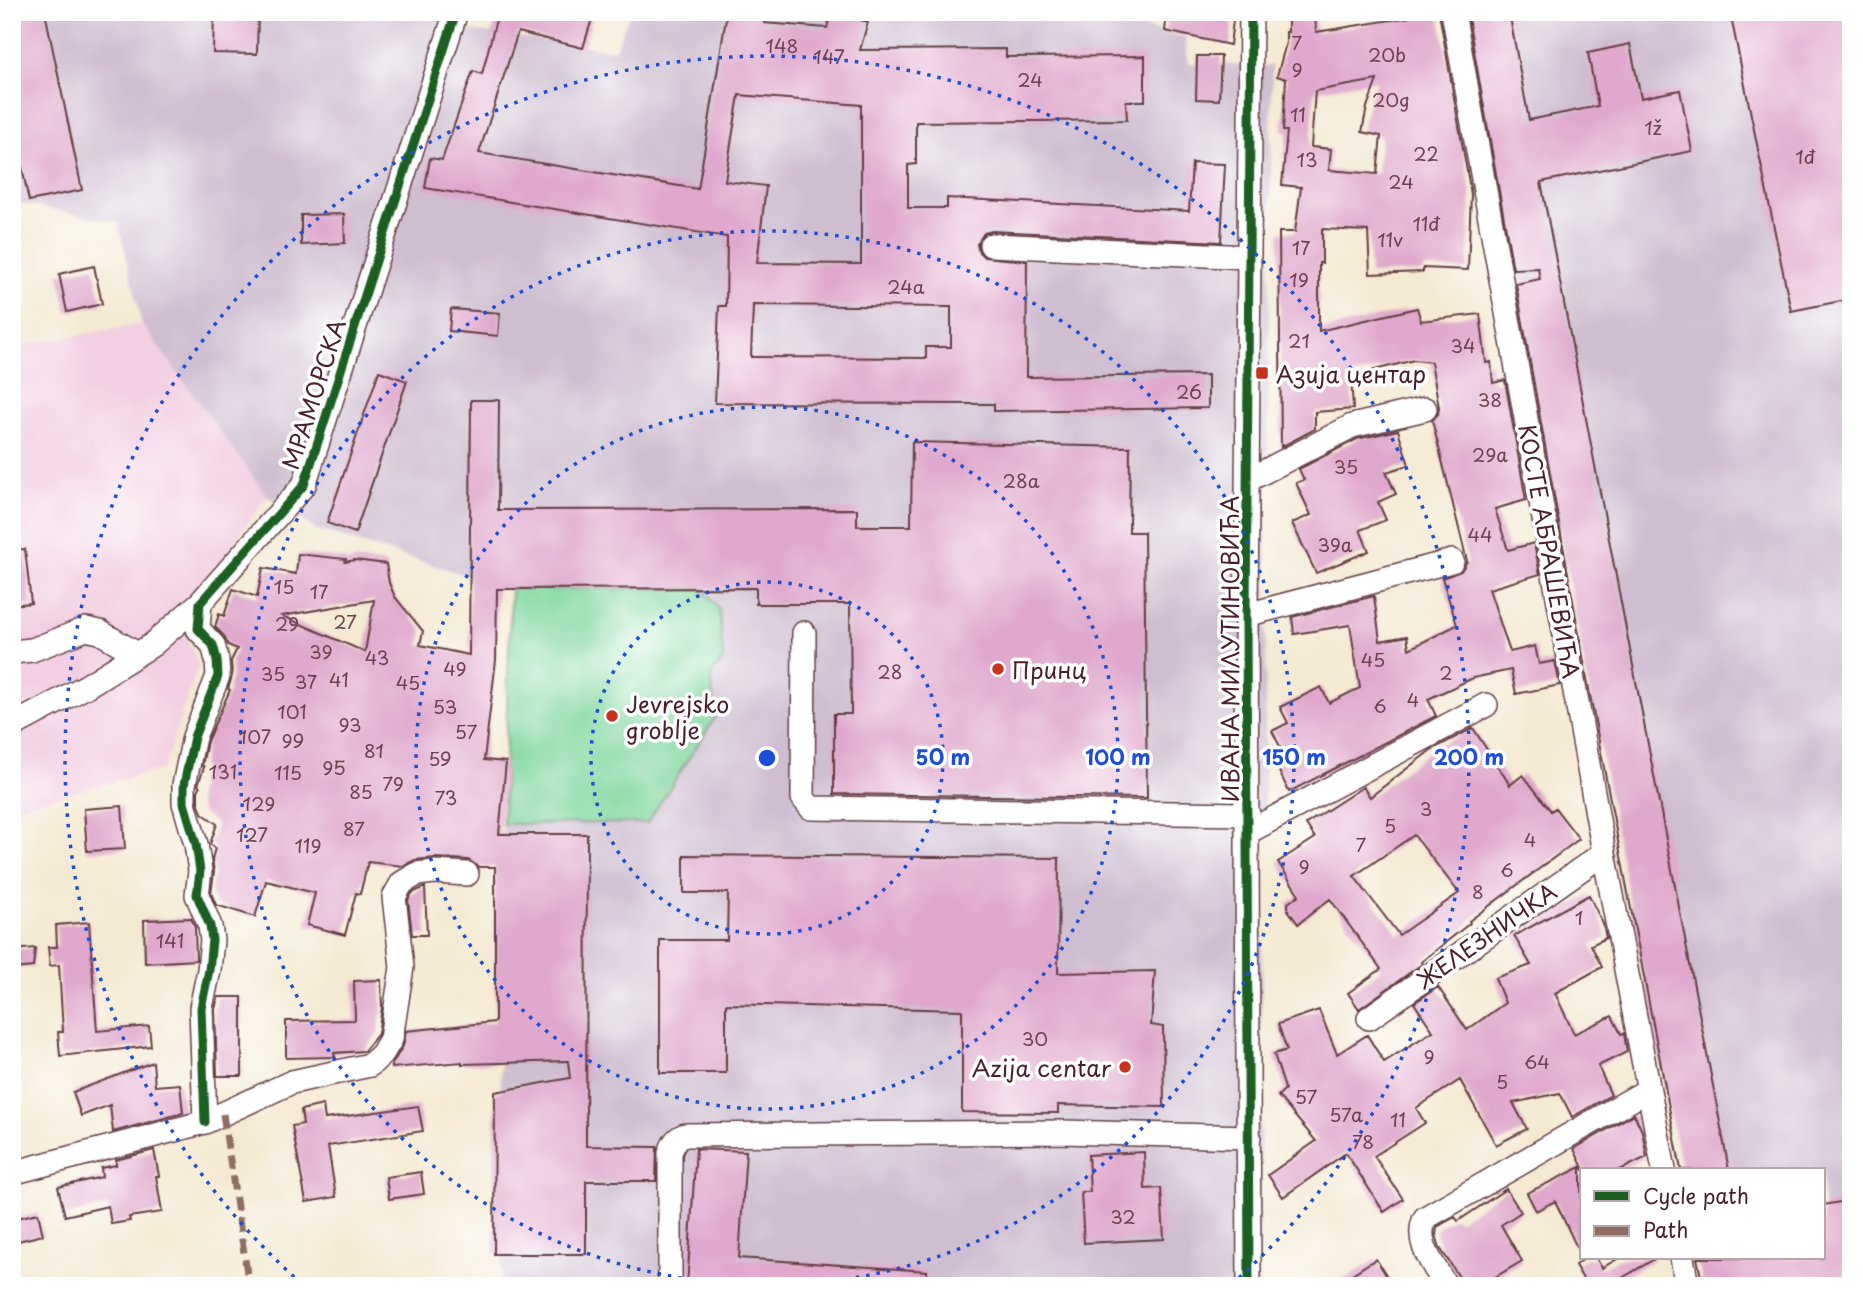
<svg xmlns="http://www.w3.org/2000/svg" width="1863" height="1298" font-family="'Playpen Sans',sans-serif">
<rect width="100%" height="100%" fill="#fff"/>
<filter id="ink" filterUnits="userSpaceOnUse"><feTurbulence type="fractalNoise" baseFrequency=".0143" numOctaves="2"/><feDisplacementMap in="SourceGraphic" scale="14" xChannelSelector="R" yChannelSelector="G"/><feConvolveMatrix kernelMatrix="1 2 1 2 8 2 1 2 1" color-interpolation-filters="sRGB"/></filter>
<filter id="wash" filterUnits="userSpaceOnUse"><feTurbulence type="fractalNoise" baseFrequency=".00686" numOctaves="4" result="noise"/><feDisplacementMap in="SourceGraphic" scale="28" xChannelSelector="R" yChannelSelector="G"/><feGaussianBlur stdDeviation="1.57" result="paint"/><feColorMatrix in="noise" values="0 0 0 0 0 0 0 0 0 0 0 0 0 0 0 0 0 1.4 0 .05"/><feComposite in="paint" operator="in"/></filter>
<g filter="url(#wash)">
<rect width="100%" height="100%" fill="#f4e9d2"/>
<path fill="#f2cfe2" d="M142,324L267,496L180,621L198,665L163,769L12,808V347Z"/>
<path fill="#cfbdd0" d="M12,12H472L466,30L615,50L630,12H1076L1185,37L1188,63L1272,66L1259,1286H502L500,935L503,824L647,822L715,718L711,674L511,589L315,529L267,496L142,324L118,222L12,202Z
M1461,12H1851V1286H1703L1697,1258H1823V1170H1681Z"/>
<path fill="#7ed69b" stroke="#647a63" stroke-width="2" d="M701,588L719,609L723,660L711,674L715,718L647,823L503,824L511,589Z"/>
<g id="blocks">
<path fill="#e0a8cc" fill-rule="evenodd" d="M12,12H45L82,190L29,201L18,148L12,149Z
M214,12H258L257,54L213,53Z
M498,12H594L583,48L518,32L479,153L698,189L727,12H766L764,23L827,28L831,12L868,22L860,50L1006,49V57L1145,56V101H1126L1127,120L916,122V164L908,165V208H947V198L1189,211L1192,163L1225,164L1221,242L992,231L984,233L977,244L979,252L984,257L1027,261L1026,377L1208,375V408L994,411V404L715,403L719,306H726L727,237L425,188L430,158L442,160L473,71L482,74ZM739,95L861,105V264L757,263L766,186L725,181ZM753,305L951,307V347H926V358L751,357Z
M1167,12H1234L1230,45L1165,31Z
M1288,12H1315L1316,32L1410,17L1409,12H1439L1471,194L1468,270L1423,268V272L1370,274L1368,231L1322,229V263H1319V331L1417,308L1421,321L1480,314L1486,363L1491,362L1493,383L1505,380L1526,500L1495,509L1508,550L1534,543L1540,574L1489,589L1510,652L1535,646L1539,664L1555,661L1560,685L1516,694L1511,670L1473,678L1428,699L1436,716L1289,792L1275,763L1286,758L1272,731L1288,723L1280,707L1321,687L1329,703L1360,688L1350,625L1294,634L1292,617L1374,596L1380,641L1407,636L1409,649L1457,625L1442,578L1461,571L1467,561L1432,420L1438,414L1439,407L1431,362L1414,360L1351,376L1353,409L1315,412V429L1281,447L1279,232H1295L1301,187L1282,185L1287,131H1283L1286,79L1277,76L1286,43V32H1288ZM1377,80L1367,107L1362,132L1381,136L1377,174L1329,170L1331,149L1311,147L1315,91Z
M1467,12H1509L1529,120L1598,106L1588,53L1630,44L1641,98L1680,90L1692,151L1541,182L1729,1170H1681L1587,679L1516,284L1540,279L1538,268L1513,269Z
M1730,12H1851V299L1791,311Z
M1197,56H1221L1219,100L1196,99Z
M344,214L345,243L301,245V215Z
M94,266L102,304L67,312L59,274Z
M451,309L500,313L498,336L449,331Z
M379,371L407,381L355,533L327,523Z
M471,400H499L498,510L857,509V526H911L912,442L1130,447L1129,532H1144L1147,798L834,794V714H851L850,604H756V588L497,589L496,660L484,760L506,762L499,834H587L586,1146L657,1147L656,1181H586V1254H494L495,1092L570,1078L568,1061L462,1064V1062L392,1068V1064L403,1046L406,1031L495,1022V867H479L468,860L435,858L415,860L403,866L368,862L360,894L356,893L345,935L307,925L315,893L266,881L255,917L216,905L211,893L214,872L212,859L215,848L210,844L217,824L202,813L198,801V791L200,787L198,785L204,767L202,766L207,741L230,690L228,689L232,676L231,661L237,649L228,645L224,636L215,627L219,614L224,616L233,589L257,597L263,568L296,574L298,554L346,559L345,562L355,560L386,564L389,583L395,597L423,631L420,645L469,655ZM374,600L365,652L282,616Z
M1398,430L1409,465L1386,472L1396,494L1378,502L1386,520L1360,530L1369,551L1316,573L1292,523L1311,515L1296,483L1304,480L1299,469L1357,439Z
M25,549L31,603L12,605V550Z
M1473,728L1510,785L1523,775L1551,811L1555,808L1579,839L1469,921L1470,923L1421,962L1422,964L1359,1009L1348,993L1381,969L1330,899L1298,924L1288,910V903L1299,895L1278,862L1315,838L1306,824L1363,787L1370,797L1431,750ZM1414,835L1459,893L1399,935L1354,876Z
M122,806L125,849L87,851L84,809Z
M684,855L1059,858L1058,973L1155,971L1151,1025L1163,1027L1164,1107L1058,1105V1113L962,1112V1010L726,1004V1073H660V940H727L728,893H684Z
M425,887L427,935H412L408,900L412,893Z
M1589,895L1603,924L1606,938L1591,945L1602,967L1555,993L1574,1034L1612,1016L1621,1034L1624,1033L1627,1052L1598,1066L1611,1095L1572,1117L1560,1093L1513,1103L1527,1129L1496,1145L1460,1080L1416,1108L1425,1123L1374,1156L1403,1199L1384,1212L1346,1153L1283,1197L1268,1175L1316,1141L1278,1096L1285,1089L1274,1054L1287,1050L1278,1024L1319,1010L1337,1054L1367,1035L1384,1062L1433,1031L1414,1003L1438,987L1467,1030L1505,1003L1495,978L1531,965L1514,936Z
M191,918L195,927L196,960L145,963L144,920Z
M89,922L97,1031L149,1026L151,1046L60,1056L58,1032H63L59,965L50,966L48,947H57L56,925Z
M35,948L33,967L12,969V950Z
M381,980L382,1008L378,1034L364,1051L334,1053L335,1057L286,1058V1021L355,1020L354,981Z
M218,997H242V1076H217L215,1009Z
M153,1062L155,1086L180,1084L183,1113L113,1132L110,1105L81,1116L73,1092Z
M323,1105L325,1119L418,1106L423,1131L328,1146L336,1197L306,1202L292,1126L303,1124L301,1110Z
M1634,1114L1642,1131L1647,1157L1620,1170H1584L1574,1149Z
M696,1149L746,1151L739,1258L927,1271L926,1286H687Z
M154,1150L159,1176H156L162,1212L129,1217L130,1221L111,1224L108,1206L65,1216L58,1187L102,1177L101,1168L116,1165V1160Z
M1144,1152L1145,1189L1161,1188L1164,1239L1084,1243L1081,1192H1090L1088,1155Z
M1581,1167V1256L1555,1201L1536,1211L1527,1193Z
M421,1172L424,1194L389,1199L386,1177Z
M1506,1189L1521,1212L1501,1225L1522,1261L1480,1286H1465L1440,1248L1436,1235L1437,1227L1455,1217L1458,1221Z
M1851,1200V1286H1703L1697,1258H1823V1205Z
M38,1213L43,1235L18,1241L13,1219Z
M1586,1258H1596L1602,1268L1619,1258H1656L1612,1284L1613,1286H1572L1583,1279L1575,1265Z
M1376,1259L1393,1286H1333Z"/>
</g>
</g>
<g filter="url(#ink)">
<use href="#blocks" fill-opacity="0" stroke="#643d44" stroke-width="2"/>
<g fill="none" stroke-linecap="round" stroke-linejoin="round">
<defs>
<path id="minor" d="M1453,12L1604,853L1664,1170
M991,245L1249,257
M1248,480L1352,426L1425,409
M1246,615L1452,561
M804,633L803,798L811,808L1248,814
M12,652L32,650L86,629L100,632L137,654
M12,726L85,687L152,645L200,603
M1248,832L1486,705
M1369,1018L1604,853
M205,1122L201,1008L209,970L212,940L210,926L197,895L200,871L196,844L184,803V785L194,737L218,676L217,660L213,645L198,629L200,603L304,485L456,12
M12,1173L205,1122L292,1082L370,1065L382,1054L391,1039L402,967L394,897L402,883L417,874L434,872L467,874
M1682,1258L1687,1286
M670,1286V1153C673,1144 676,1138 685,1135L1062,1132L1249,1137
M1249,1286L1246,615L1251,12
M1446,1286C1434,1265 1414,1243 1425,1218L1648,1090"/>
</defs>
<use href="#minor" stroke="#643d44" stroke-width="26"/>
<use href="#minor" stroke="#fff" stroke-width="23"/>
<path stroke="#8d6e63" stroke-width="7" stroke-dasharray="14 7" stroke-linecap="butt" d="M223,1114L249,1286"/>
<defs>
<path id="cycleway" d="M205,1122L201,1008L209,970L212,940L210,926L197,895L200,871L196,844L184,803V785L194,737L218,676L217,660L213,645L198,629L200,603L304,485L456,12
M1249,1286L1246,615L1251,12"/>
</defs>
<use href="#cycleway" stroke="#fff" stroke-width="13"/>
<use href="#cycleway" stroke="#1b5e20" stroke-width="9"/>
</g>
</g>
<g fill="none" stroke="#1d4ed8" stroke-width="3.5" stroke-dasharray="3.5 7">
<circle cx="767" cy="758" r="176"/>
<circle cx="767" cy="758" r="351"/>
<circle cx="767" cy="758" r="527"/>
<path d="M302 1284A702 702 0 1 1 1232 1284"/>
</g>
<g fill="#c8321e" stroke="#fff" stroke-width="2.5">
<rect x="1255" y="366" width="14" height="14" rx="3.5"/>
<circle cx="998" cy="669" r="7"/>
<circle cx="612" cy="716" r="7"/>
<circle cx="1125" cy="1067" r="7"/>
</g>
<g text-anchor="middle" dominant-baseline="central" stroke-width="7" stroke-linejoin="round" paint-order="stroke">
<g font-size="19" fill="#704153">
<text x="1297" y="42">7</text>
<text x="782" y="45">148</text>
<text x="1387" y="54">20b</text>
<text x="829" y="56">147</text>
<text x="1297" y="69">9</text>
<text x="1030" y="79">24</text>
<text x="1391" y="99">20g</text>
<text x="1298" y="114">11</text>
<text x="1653" y="127">1ž</text>
<text x="1426" y="153">22</text>
<text x="1805" y="156">1đ</text>
<text x="1307" y="159">13</text>
<text x="1401" y="181">24</text>
<text x="1426" y="223">11đ</text>
<text x="1390" y="239">11v</text>
<text x="1301" y="247">17</text>
<text x="1299" y="279">19</text>
<text x="906" y="286">24a</text>
<text x="1299" y="340">21</text>
<text x="1463" y="345">34</text>
<text x="1189" y="391">26</text>
<text x="1490" y="399">38</text>
<text x="1490" y="454">29a</text>
<text x="1346" y="466">35</text>
<text x="1021" y="480">28a</text>
<text x="1480" y="534">44</text>
<text x="1335" y="544">39a</text>
<text x="284" y="586">15</text>
<text x="319" y="591">17</text>
<text x="345" y="621">27</text>
<text x="287" y="623">29</text>
<text x="321" y="651">39</text>
<text x="377" y="657">43</text>
<text x="1373" y="659">45</text>
<text x="455" y="668">49</text>
<text x="890" y="671">28</text>
<text x="1446" y="672">2</text>
<text x="273" y="673">35</text>
<text x="339" y="679">41</text>
<text x="306" y="681">37</text>
<text x="408" y="682">45</text>
<text x="1413" y="699">4</text>
<text x="1380" y="705">6</text>
<text x="445" y="706">53</text>
<text x="292" y="711">101</text>
<text x="350" y="724">93</text>
<text x="466" y="731">57</text>
<text x="255" y="736">107</text>
<text x="293" y="740">99</text>
<text x="374" y="750">81</text>
<text x="440" y="758">59</text>
<text x="334" y="767">95</text>
<text x="223" y="771">131</text>
<text x="288" y="772">115</text>
<text x="393" y="783">79</text>
<text x="361" y="791">85</text>
<text x="446" y="797">73</text>
<text x="259" y="803">129</text>
<text x="1426" y="808">3</text>
<text x="1390" y="825">5</text>
<text x="354" y="828">87</text>
<text x="252" y="834">127</text>
<text x="1530" y="839">4</text>
<text x="1361" y="844">7</text>
<text x="308" y="845">119</text>
<text x="1304" y="866">9</text>
<text x="1507" y="869">6</text>
<text x="1478" y="891">8</text>
<text x="1579" y="917">1</text>
<text x="170" y="940">141</text>
<text x="1035" y="1038">30</text>
<text x="1429" y="1056">9</text>
<text x="1537" y="1061">64</text>
<text x="1502" y="1081">5</text>
<text x="1306" y="1096">57</text>
<text x="1346" y="1114">57a</text>
<text x="1398" y="1119">11</text>
<text x="1363" y="1141">78</text>
<text x="1123" y="1216">32</text>
</g>
<g font-size="23" fill="#4a1f2b" stroke="#fff" text-anchor="start">
<text x="1276" y="373">Азија центар</text>
<text x="1012" y="669">Принц</text>
<text x="626" y="703">Jevrejsko<tspan x="626" dy="26">groblje</tspan></text>
<text x="1111" y="1067" text-anchor="end">Azija centar</text>
</g>
<g font-size="23" fill="#4a1f2b" stroke="#fff">
<text transform="translate(313 394) rotate(-72)">МРАМОРСКА</text>
<text transform="translate(1550 551) rotate(80)">КОСТЕ АБРАШЕВИЋА</text>
<text transform="translate(1229 649) rotate(-90)">ИВАНА МИЛУТИНОВИЋА</text>
<text transform="translate(1486 935) rotate(-35)">ЖЕЛЕЗНИЧКА</text>
</g>
</g>
<circle cx="767" cy="758" r="10" fill="#1d4ed8" stroke="#fff" stroke-width="3.5"/>
<g font-size="21" text-anchor="middle" font-weight="bold" fill="#1d4ed8" stroke="#fff" stroke-width="7" stroke-linejoin="round" paint-order="stroke">
<text x="943" y="765">50 m</text>
<text x="1118" y="765">100 m</text>
<text x="1294" y="765">150 m</text>
<text x="1469" y="765">200 m</text>
</g>
<rect width="1863" height="1298" fill="none" stroke="#fff" stroke-width="42"/>
<rect x="1580" y="1168" width="245" height="91" fill="#ffffff" stroke="#b7a5aa" stroke-width="2"/>
<rect x="1594" y="1191" width="35" height="10" fill="#1b5e20" stroke="#b7a5aa" stroke-width="2"/>
<text x="1643" y="1204" font-size="21" fill="#4a1f2b">Cycle path</text>
<rect x="1594" y="1226" width="35" height="10" fill="#8d6e63" stroke="#b7a5aa" stroke-width="2"/>
<text x="1643" y="1238" font-size="21" fill="#4a1f2b">Path</text>
</svg>
